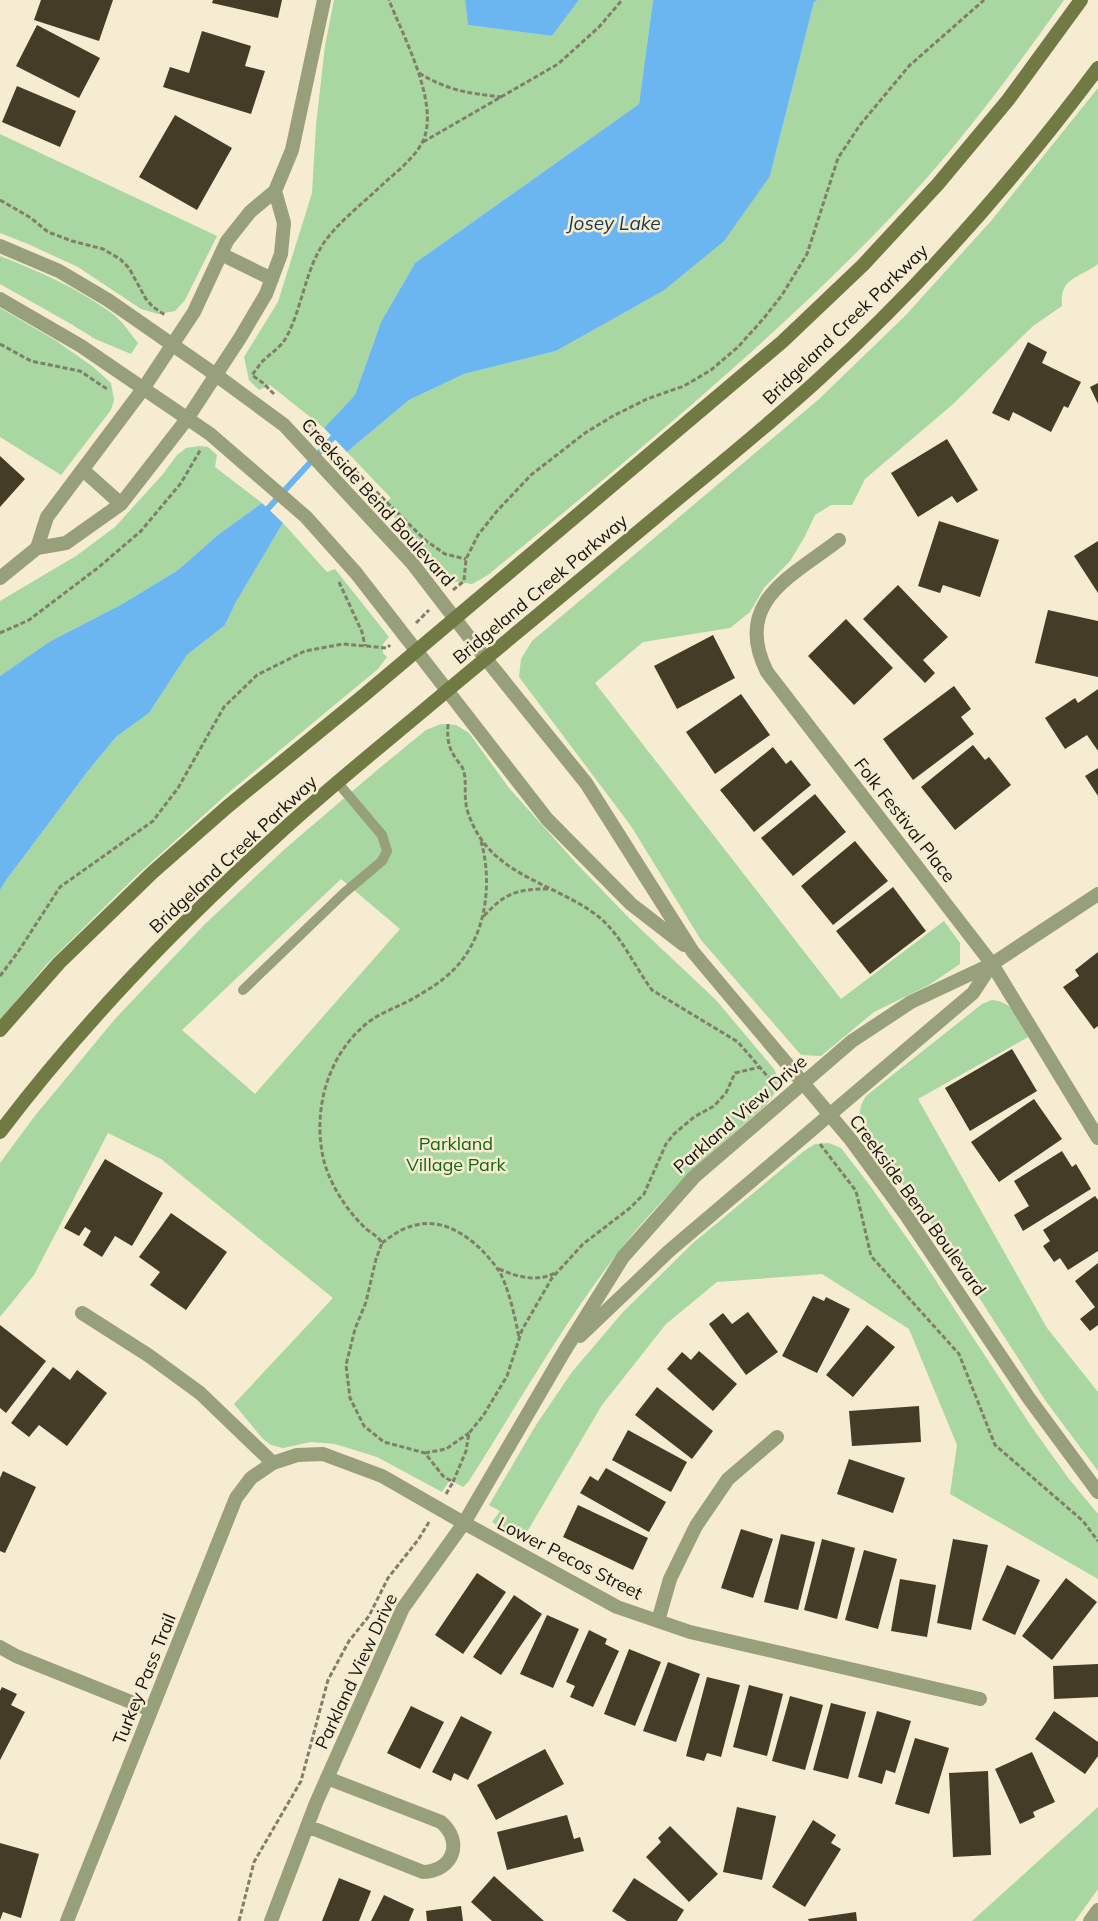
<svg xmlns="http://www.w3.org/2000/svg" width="1098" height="1921" font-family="Mulish,sans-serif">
<rect width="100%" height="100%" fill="#f5ecd1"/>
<path fill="#a8d7a2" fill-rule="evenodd" d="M334,0H465L468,25L552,36L579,0H653L639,104L415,263L381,322L355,395L324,428L270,385L259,390L249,380L244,357L278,302L312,193L316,125L325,46Z
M818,0H1064C1011,75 956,149 893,215C768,346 627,460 488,575L472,584L450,581L435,570L384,504L391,498L347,452L409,400L464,374L556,351L663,291L770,176L814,2Z
M1098,88V264C1080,278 1059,277 1062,306L1033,326L952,405L865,479L852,505H831L815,515L804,538L790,561L764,588L750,612L730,628L643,642L595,683L841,999L944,921L960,943V964L929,985L874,1012L821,1056L801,1055L701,940L631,826L519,677L521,659L532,641L818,400L905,316L991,221Z
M0,134L217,236L185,300L175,311L158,314L141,309L78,267L28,244L0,233Z
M0,256C39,271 79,289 113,314C123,322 130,333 138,343L131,354L95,339L71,324L0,284Z
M0,308L55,340L92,366L111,383L114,400L111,410L61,475L0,437Z
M200,446L208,447L217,455L215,467L262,503L219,534L178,570L124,603L49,642L0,676V601L76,556L115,527L163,474L177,455L186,448Z
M283,523L327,572L335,569L389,637L383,644V653L387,657L378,669L227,794L135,877L47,964L0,1020V890L7,879L88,771L116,737L149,713L187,655L225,625L236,602Z
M441,724L456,725L469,733L509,788L576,863L630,919L716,1000L774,1069L779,1080L773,1096L765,1106C710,1153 657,1201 613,1259C560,1329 516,1407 469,1481L463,1487L450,1480L442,1492L377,1457L335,1444L311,1442L283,1448L271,1445L263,1439L234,1404L333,1298L161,1159L108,1133L34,1275L0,1317V1163L34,1117L115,1019L204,925L286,848L376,771L426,730ZM341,879L400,929L255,1094L182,1030Z
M992,1000C1014,1002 1019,1019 1030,1036L918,1099L1047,1328L1098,1392V1471L1045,1400L931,1223L863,1130C859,1116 858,1108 866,1096L982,1004Z
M829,1143L841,1148L871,1187L923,1261L1031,1426L1069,1479L1098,1514V1579L950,1494L957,1445L909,1329L822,1274L717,1282L666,1324L602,1405L521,1542L492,1522L500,1511L489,1505L536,1425L572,1372L623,1312L693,1243L804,1151L815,1144Z
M1098,1807V1889L1075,1921H972Z"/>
<path fill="#6bb6f1" d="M465,0H579L552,36L468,25Z
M653,0H818L814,2L770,176L724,241L663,291L556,351L464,374L409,400L347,452L324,428L355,395L381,322L415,263L639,104Z
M262,503L283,523L236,602L225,625L187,655L149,713L116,737L88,771L7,879L0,890V676L49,642L124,603L178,570L219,534Z"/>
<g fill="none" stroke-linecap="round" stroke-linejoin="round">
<path stroke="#6bb6f1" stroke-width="6" d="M263,514L339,431"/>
</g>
<path fill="#443c26" d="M41,0H113L99,41L34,20Z
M213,0H282L278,18L212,3Z
M37,25L100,58L79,98L16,66Z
M202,31L251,46L245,66L265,71L251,114L163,87L170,67L189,73Z
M17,86L76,111L60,147L2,122Z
M175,115L232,148L197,210L139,177Z
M1028,342L1047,352L1042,363L1081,382L1068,408L1064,406L1051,432L1013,412L1009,421L992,413Z
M1098,383V404L1090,387Z
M947,439L978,490L957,503L952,496L918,517L891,473Z
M0,456L25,479L0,507Z
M939,521L999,540L980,597L943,585L940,593L918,586Z
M1098,541V593L1074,556Z
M898,585L948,637L923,660L935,673L925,683L863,619Z
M1048,610L1098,621V677L1035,663Z
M846,619L893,668L854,705L808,656Z
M713,635L735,678L677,709L654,666Z
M954,686L971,709L961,717L974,734L913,780L883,739Z
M1098,689V751L1087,735L1065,749L1045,718L1075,698L1078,703Z
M741,694L770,735L715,774L686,732Z
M973,745L985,760L989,757L1011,785L955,830L921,787Z
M773,747L786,764L791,760L811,785L754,832L720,790Z
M1098,768V796L1085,776Z
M815,794L846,832L793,876L761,838Z
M855,841L888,881L833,925L801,886Z
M893,887L926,931L870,974L836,931Z
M1098,952V1026L1094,1029L1063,987L1079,976L1075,970Z
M1012,1049L1037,1091L970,1131L945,1088Z
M1034,1099L1062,1139L999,1182L971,1142Z
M1062,1151L1072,1167L1076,1164L1091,1189L1023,1231L1014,1215L1029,1206L1014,1181Z
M105,1159L163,1193L132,1246L115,1236L102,1257L83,1245L91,1231L85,1227L79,1236L64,1228Z
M1095,1196L1098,1200V1251L1068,1270L1060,1258L1054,1262L1043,1246L1050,1241L1043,1230Z
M171,1213L227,1252L186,1310L150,1285L160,1272L139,1257Z
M1098,1263V1325L1090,1331L1080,1319L1095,1307L1075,1281Z
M813,1296L824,1301L826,1297L850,1309L817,1373L782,1356Z
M748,1312L778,1352L746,1375L709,1324L723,1313L732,1324Z
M0,1325L46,1361L6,1413L0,1408Z
M867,1325L895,1347L853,1397L826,1375Z
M699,1351L737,1384L713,1411L667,1369L682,1352L691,1360Z
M53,1367L70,1380L77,1370L107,1393L67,1446L39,1425L29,1437L11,1423Z
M657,1387L713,1431L692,1459L635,1415Z
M919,1406L921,1442L852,1446L849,1411Z
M628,1430L687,1462L671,1492L612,1460Z
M849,1459L905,1478L893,1513L837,1494Z
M606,1468L666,1502L649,1532L580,1493L590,1476L598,1481Z
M3,1471L36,1487L5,1553L0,1551V1478Z
M578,1505L648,1538L633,1570L563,1537Z
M741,1529L773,1539L753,1598L721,1588Z
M781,1534L815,1542L798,1610L764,1602Z
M822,1539L855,1548L837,1619L804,1610Z
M953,1539L988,1545L971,1630L937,1623Z
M864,1550L897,1559L878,1629L845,1620Z
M1007,1565L1040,1580L1015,1635L982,1620Z
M477,1573L506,1592L463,1654L435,1635Z
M1066,1578L1097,1602L1052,1660L1022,1636Z
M900,1579L936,1585L927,1637L891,1631Z
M514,1595L542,1614L501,1675L473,1657Z
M547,1615L579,1629L553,1688L520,1674Z
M589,1630L607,1639L605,1644L619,1651L593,1707L570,1697L575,1686L566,1682Z
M629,1649L661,1662L635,1726L604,1714Z
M668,1662L700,1674L676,1742L643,1731Z
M1098,1664V1697L1054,1699L1053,1666Z
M707,1677L740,1685L721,1757L707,1753L704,1761L686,1756Z
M749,1685L783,1694L767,1756L733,1747Z
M2,1687L17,1694L11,1705L25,1712L0,1760V1691Z
M790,1696L823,1705L805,1770L772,1761Z
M831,1703L866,1712L848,1779L813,1770Z
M411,1706L444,1722L420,1769L387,1753Z
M877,1711L911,1721L895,1773L886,1770L882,1784L858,1777Z
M1054,1711L1098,1742V1756L1085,1774L1035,1739Z
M461,1716L492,1732L468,1780L454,1773L451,1781L432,1772Z
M915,1738L949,1748L929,1814L895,1804Z
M545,1749L564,1784L496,1820L477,1785Z
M1032,1752L1055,1802L1033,1812L1035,1817L1020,1824L995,1769Z
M988,1771L991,1855L953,1857L949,1773Z
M737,1807L776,1816L762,1880L723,1872Z
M567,1815L574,1839L580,1837L584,1851L507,1870L497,1832Z
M813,1820L836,1835L831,1843L841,1849L805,1907L772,1887Z
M670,1826L718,1874L689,1902L646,1857L661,1842L658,1838Z
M0,1843L39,1854L21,1918L3,1912L0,1920Z
M494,1876L544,1921H492L471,1902Z
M339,1878L371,1891L359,1921H322Z
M634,1878L684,1910L677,1921H627L612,1911Z
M384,1895L414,1909L409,1921H371Z
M461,1906L463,1921H427L426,1911Z
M856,1912L857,1921H809L808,1919Z"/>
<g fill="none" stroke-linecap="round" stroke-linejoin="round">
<path stroke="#837d6b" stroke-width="3" stroke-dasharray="5 2.5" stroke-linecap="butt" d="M419,73C449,91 467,93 502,97
M423,142L558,64L599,27L622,0
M0,200L31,218L48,232L72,241L103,249L120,259L129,268L146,299L153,307L165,315
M0,344L31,361L80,371L107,389
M274,394L263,383L252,375C255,371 258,367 261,363C269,354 281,348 287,336C303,305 305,270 325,241C341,220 363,203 382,185C396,172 414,159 423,141C440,104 403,36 389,0
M307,423L425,540L445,554L466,559
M339,582L362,632L365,646
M453,590L464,581L466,559L478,535L497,511L531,475L585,433L613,416L647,399L684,386L711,370L738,347L764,318L782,295L807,254L838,158L860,125L909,66L984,0
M416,623L429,610
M0,633L29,620L99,567L141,531L181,483L201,449
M448,724C447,739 448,748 457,760C459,763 462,766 463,769C467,779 464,793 466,803C466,810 470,818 473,825C497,877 557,884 599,917C622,936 634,966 652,990L738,1042L775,1085
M481,841C491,876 488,921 467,953C455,972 438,984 419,995C402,1006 382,1011 366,1024C326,1057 311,1115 325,1165C333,1189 347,1210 365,1228C371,1233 378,1236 382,1243L376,1259L366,1302L355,1329L346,1365L350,1398L364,1426L384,1442L425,1453L443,1476L453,1482L466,1451L469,1433L483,1416L507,1376L522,1330L552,1278L583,1244L630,1208L644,1194L666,1144L674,1134L694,1117L714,1106L726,1093L735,1073L760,1067
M484,916C505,893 517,889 548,889
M0,976L18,952L60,887L153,821L178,788L224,707L257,675L305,651L343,644L387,648L390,645
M820,1144L856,1191L871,1256L959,1354L995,1445L1083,1521L1098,1541
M382,1243C391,1236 401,1229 412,1226C446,1215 478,1242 497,1268C507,1281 516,1320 519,1338
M499,1269C518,1277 537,1283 557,1272
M425,1453L446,1449L469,1433
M446,1494L453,1482
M239,1921L254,1862L301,1781L328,1680L349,1641L369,1616L388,1578L418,1540L429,1522"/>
<path stroke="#989f7b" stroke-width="10" d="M243,990L344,893L382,861L387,851L382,835L338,783"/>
<path stroke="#989f7b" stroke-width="14" d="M221,254L272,279
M83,470L121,504
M839,540C791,577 732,602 767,672L992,964L1098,1138
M37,548L47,517L143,389L194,312L227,241L250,212L275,191L292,150L324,0
M0,578L37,548L66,543L121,504L187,419L240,338L266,294L281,254L284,223L275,191
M82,1313L148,1355L200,1393L273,1463
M580,1336L669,1251L973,993L992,964
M658,1621L670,1579L696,1526L728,1479L777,1437
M0,1647L16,1656L151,1710
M307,1826L423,1872C453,1871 464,1842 441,1822L327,1778
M67,1921L236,1498L251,1478L273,1463L297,1455L323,1454L382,1476L464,1523L617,1607L690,1632L980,1699
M271,1921L316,1803L403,1608L464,1523L565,1350L623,1257L694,1177L852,1041L911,1002L992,964L1098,894"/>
<path stroke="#989f7b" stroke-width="14" d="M0,246L59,271L108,300L216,375L284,425L412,563L486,659L586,783L693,952L851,1140L906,1215L1028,1397L1098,1492
M0,299L81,346L210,434L306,517L356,573L547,819L631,904L684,945
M1090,1921L1098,1910"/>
<path stroke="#717a43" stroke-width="14" d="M0,1030L59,963L153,872L227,807L363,696L782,342L863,265L938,184L1008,100L1081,0
M0,1132C81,1025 174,929 273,839C329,787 390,739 449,689C518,632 587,574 656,517C711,471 768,426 821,377C923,284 1015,179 1098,68"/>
</g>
<g text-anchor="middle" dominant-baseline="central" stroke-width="5" stroke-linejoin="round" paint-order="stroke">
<g font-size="18" fill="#151209" stroke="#f5ecd1">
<text transform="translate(845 324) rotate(-44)">Bridgeland Creek Parkway</text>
<text transform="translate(378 502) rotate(48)">Creekside Bend Boulevard</text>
<text transform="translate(540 589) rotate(-40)">Bridgeland Creek Parkway</text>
<text transform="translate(905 820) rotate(52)">Folk Festival Place</text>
<text transform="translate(233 854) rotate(-43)">Bridgeland Creek Parkway</text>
<text transform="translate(740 1114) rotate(-41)">Parkland View Drive</text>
<text transform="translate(918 1205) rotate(54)">Creekside Bend Boulevard</text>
<text transform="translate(570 1558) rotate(27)">Lower Pecos Street</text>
<text transform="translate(356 1671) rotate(-65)">Parkland View Drive</text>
<text transform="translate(144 1679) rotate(-68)">Turkey Pass Trail</text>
</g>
<g font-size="18" fill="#14680c" stroke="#f5ecd1">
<text x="456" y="1143">Parkland<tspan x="456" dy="21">Village Park</tspan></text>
</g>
<g font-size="19" font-style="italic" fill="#183851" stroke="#f5ecd1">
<text x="614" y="223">Josey Lake</text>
</g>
</g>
</svg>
